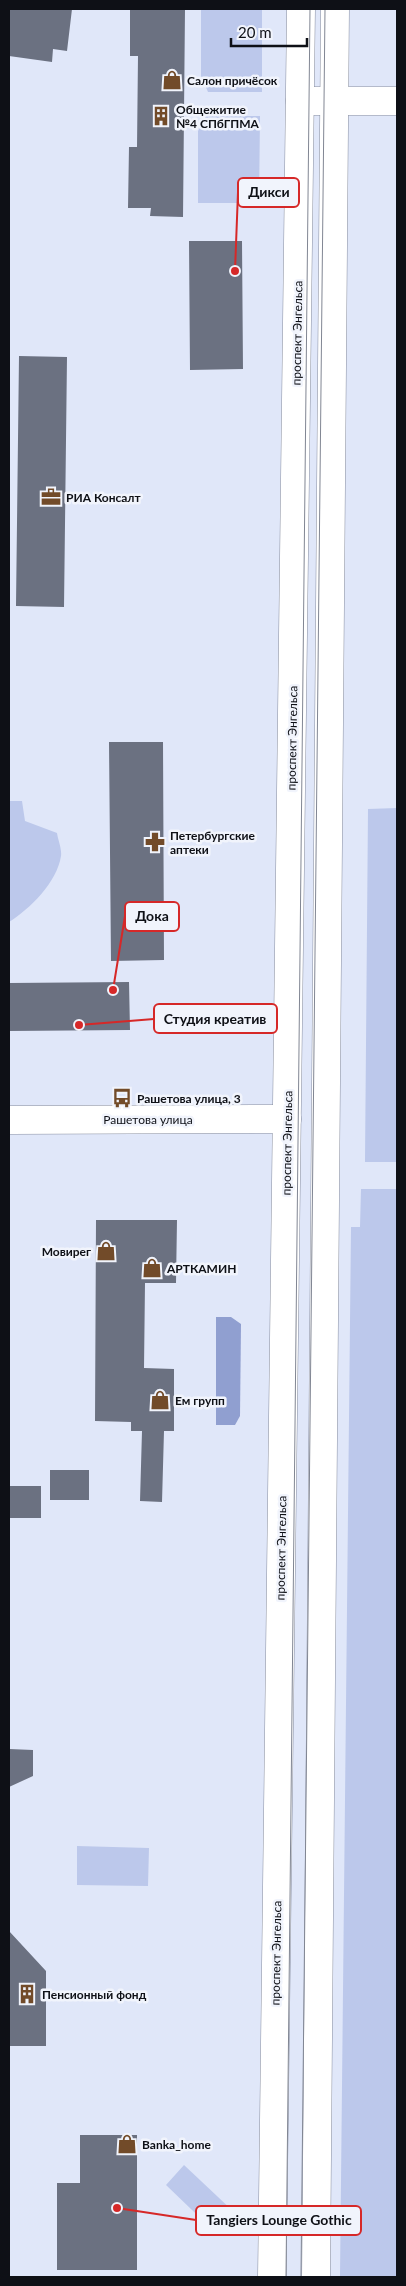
<svg xmlns="http://www.w3.org/2000/svg" width="406" height="2286" font-family="Lato,sans-serif">
<rect width="100%" height="100%" fill="#e0e7f9"/>
<path fill="#bcc8eb" d="M201,9H262V92H208L201,76Z
M206,116H260L259,203H198V131Z
M9,801H22L25,821L57,833C58,840 62,849 61,856C57,882 30,909 9,922Z
M397,808V1162H365L368,809Z
M361,1189H397V2277H340L351,1227H360Z
M77,1846L149,1848L148,1886L77,1885Z
M184,2165L235,2213L217,2234L166,2185Z"/>
<path fill="#909fd0" d="M216,1317H231L241,1324L240,1416L235,1425H216Z"/>
<path fill="#6b7181" d="M9,9H72L67,51L53,49L52,62L9,56Z
M130,9H185L183,217L150,216L151,208H128L129,147H137L138,56H130Z
M189,241H242L243,369L190,370Z
M19,356L67,357L64,607L16,606Z
M109,742H163L164,960L111,961Z
M129,982L130,1030L9,1031V983Z
M96,1220H177L176,1283H145L144,1368L174,1369V1431H164L162,1502L140,1501L142,1431H131V1422L95,1421Z
M50,1470H89V1500H50Z
M9,1486H41V1518H9Z
M9,1749L33,1750V1776L9,1787Z
M9,1931L46,1971V2046H9Z
M80,2135H137V2270H57V2183H80Z"/>
<g fill="none" stroke-linecap="round" stroke-linejoin="round">
<defs>
<path id="tertiary" d="M300,101H397
M9,1120L287,1119"/>
<path id="primary" d="M272,2277L301,9
M316,2277L335,9"/>
</defs>
<use href="#tertiary" stroke="#878d9e" stroke-width="29"/>
<use href="#primary" stroke="#878d9e" stroke-width="29"/>
<use href="#tertiary" stroke="#fff" stroke-width="28"/>
<use href="#primary" stroke="#fff" stroke-width="28"/>
<path stroke="#818693" stroke-width="1" d="M286,2277L310,9
M301,2277L325,9"/>
</g>
<defs>
<symbol id="shop-bare" viewBox="-9 -9 18 18"><path d="M-5-2.5h2.3a2.7 3.5 0 0 1 5.4 0H5L5.5 6h-11ZM-1.5-2.5h3a1.5 2.3 0 0 0-3 0Z" fill="#724b29" stroke="#f1f4fc" stroke-width="2.5" paint-order="stroke"/></symbol>
<symbol id="building-bare" viewBox="-9 -9 18 18"><path d="M-4-6H4V6H1V3H-1V6H-4ZM-2.5-4.3h1.7v1.8h-1.7ZM.8-4.3h1.7v1.8H.8ZM-2.5-1h1.7V.8h-1.7ZM.8-1h1.7V.8H.8Z" fill="#724b29" stroke="#f1f4fc" stroke-width="2.5" paint-order="stroke"/></symbol>
<symbol id="office-bare" viewBox="-9 -9 18 18"><path d="M-6-3h4V-5.5h4V-3h4V5H-6ZM-1-4.5V-3h2v-1.5ZM-6 0V1H6V0Z" fill="#724b29" stroke="#f1f4fc" stroke-width="2.5" paint-order="stroke"/></symbol>
<symbol id="pharmacy-bare" viewBox="-9 -9 18 18"><path d="M-2-6h4v4h4v4h-4v4h-4v-4h-4v-4h4Z" fill="#724b29" stroke="#f1f4fc" stroke-width="2.5" paint-order="stroke"/></symbol>
<symbol id="bus-bare" viewBox="-9 -9 18 18"><path d="M-5-6H5V4H4V6H2V4H-2V6H-4V4H-5ZM-3.5-4V0h7V-4ZM-3.5 1.2v1.5H-2V1.2ZM2 1.2v1.5H3.5V1.2Z" fill="#724b29" stroke="#f1f4fc" stroke-width="2.5" paint-order="stroke"/></symbol>
</defs>
<g fill-rule="evenodd">
<use href="#shop-bare" x="158" y="66" width="28" height="28"/>
<use href="#building-bare" x="147" y="102" width="28" height="28"/>
<use href="#office-bare" x="37" y="483" width="28" height="28"/>
<use href="#pharmacy-bare" x="141" y="828" width="28" height="28"/>
<use href="#bus-bare" x="108" y="1084" width="28" height="28"/>
<use href="#shop-bare" x="92" y="1237" width="28" height="28"/>
<use href="#shop-bare" x="138" y="1254" width="28" height="28"/>
<use href="#shop-bare" x="146" y="1386" width="28" height="28"/>
<use href="#building-bare" x="13" y="1980" width="28" height="28"/>
<use href="#shop-bare" x="113" y="2130" width="28" height="28"/>
</g>
<g text-anchor="middle" dominant-baseline="central" stroke-width="5" stroke-linejoin="round" paint-order="stroke">
<g font-size="12" font-weight="bold" fill="#0e1016" stroke="#f1f4fc" text-anchor="start">
<text x="187" y="80">Салон причёсок</text>
<text x="176" y="109">Общежитие<tspan x="176" dy="14">№4 СПбГПМА</tspan></text>
<text x="66" y="497">РИА Консалт</text>
<text x="170" y="835">Петербургские<tspan x="170" dy="14">аптеки</tspan></text>
<text x="137" y="1098">Рашетова улица, 3</text>
<text x="91" y="1251" text-anchor="end">Мовирег</text>
<text x="167" y="1268">АРТКАМИН</text>
<text x="175" y="1400">Ем групп</text>
<text x="42" y="1994">Пенсионный фонд</text>
<text x="142" y="2144">Banka_home</text>
</g>
<g font-size="12" fill="#0e1016" stroke="#f1f4fc">
<text transform="translate(297 333) rotate(-89)">проспект Энгельса</text>
<text transform="translate(292 738) rotate(-89)">проспект Энгельса</text>
<text x="148" y="1119">Рашетова улица</text>
<text transform="translate(287 1143) rotate(-89)">проспект Энгельса</text>
<text transform="translate(281 1548) rotate(-89)">проспект Энгельса</text>
<text transform="translate(276 1953) rotate(-89)">проспект Энгельса</text>
</g>
</g>
<path fill="none" stroke="#d62828" stroke-width="2" d="M235 271L238 192M113 990L125 916M79 1025L154 1019M117 2208L196 2220"/>
<g fill="#d62828" stroke="#f1f4fc" stroke-width="2">
<circle cx="235" cy="271" r="5"/>
<circle cx="113" cy="990" r="5"/>
<circle cx="79" cy="1025" r="5"/>
<circle cx="117" cy="2208" r="5"/>
</g>
<g fill="#f1f4fc" stroke="#d62828" stroke-width="2">
<rect x="238" y="178" width="61" height="29" rx="5"/>
<rect x="125" y="902" width="54" height="29" rx="5"/>
<rect x="154" y="1004" width="123" height="29" rx="5"/>
<rect x="196" y="2206" width="165" height="29" rx="5"/>
</g>
<g font-size="14" text-anchor="middle" font-weight="bold" fill="#0e1016">
<text x="269" y="197">Дикси</text>
<text x="152" y="921">Дока</text>
<text x="215" y="1024">Студия креатив</text>
<text x="279" y="2225">Tangiers Lounge Gothic</text>
</g>
<rect width="406" height="2286" fill="none" stroke="#0e1016" stroke-width="20"/>
<path d="M231 38v8h76v-8" fill="none" stroke="#0e1016" stroke-width="2.5"/>
<text x="238" y="38" font-size="15" fill="#0e1016" stroke="#f1f4fc" stroke-width="4" paint-order="stroke">20 m</text>
</svg>
